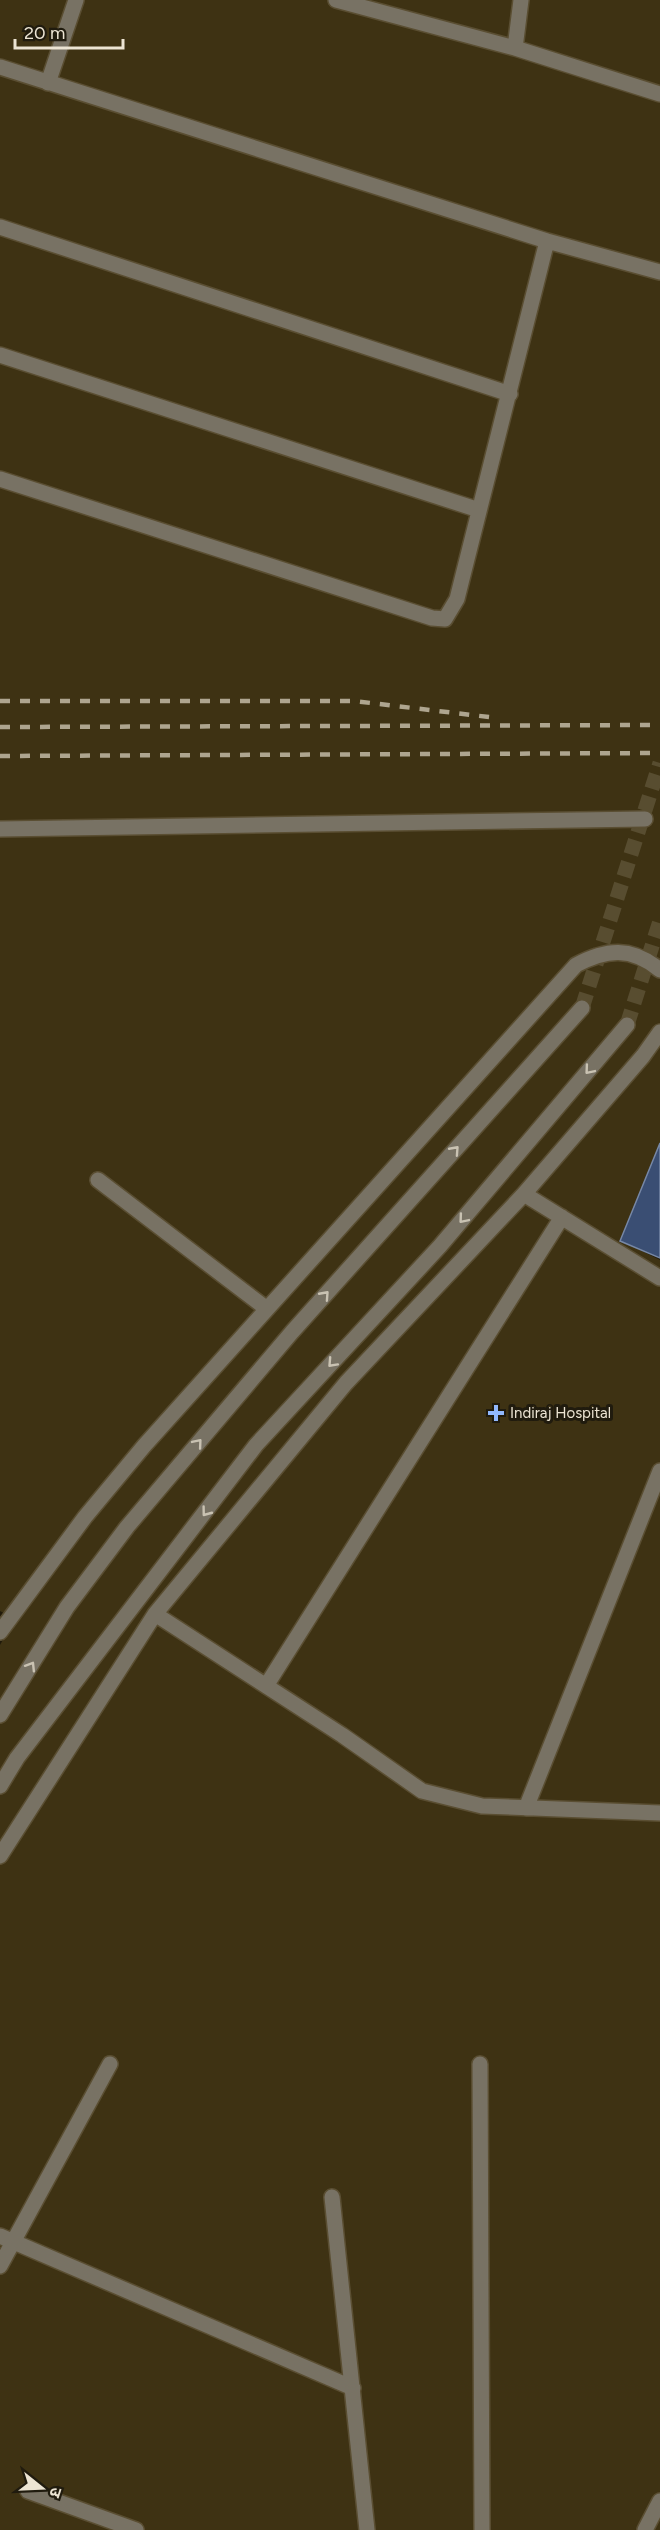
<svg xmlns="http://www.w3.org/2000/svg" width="660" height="2530" font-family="Figtree,'Noto Sans Devanagari',sans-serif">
<rect width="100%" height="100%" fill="#3e3213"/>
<path fill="#0007" d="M660,1147V1260L622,1241Z
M0,1611L15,1619L0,1645Z"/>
<path fill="#3a4e73" stroke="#7788a6" stroke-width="1.5" d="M660,1143V1258L620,1241Z"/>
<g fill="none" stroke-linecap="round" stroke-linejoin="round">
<path stroke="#584d30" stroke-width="15" stroke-dasharray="15 8" stroke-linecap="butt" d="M582,1008L660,763
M627,1025L660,921"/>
<defs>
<path id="minor" d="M336,0L515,48L660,94
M515,48L521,0
M0,67L547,241L660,272
M48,83L76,0
M0,227L510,394
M0,355L479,510
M0,479L432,618L445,619L457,599L547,241
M0,829L645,819
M98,1180L267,1309
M524,1194L660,1278
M155,1614L342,1735L422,1791L482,1806L660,1813
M0,1632L85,1517L144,1446L576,965C606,949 631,946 660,970
M266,1686L562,1217
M0,1715L67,1607L127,1527L292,1332L582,1008
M0,1786L17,1758L256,1445L440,1246L627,1025
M526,1808L660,1471
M0,1856L155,1614L346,1383L524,1194L643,1056L660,1032
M480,2064L482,2530
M332,2197L367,2530
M0,2236L353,2388
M0,2266L110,2064
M28,2491L136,2530
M645,2530L660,2501"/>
</defs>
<use href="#minor" stroke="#5a4e32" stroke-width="18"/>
<use href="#minor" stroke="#787264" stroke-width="15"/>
<path stroke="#aea58f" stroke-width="4.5" stroke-dasharray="10 10" stroke-linecap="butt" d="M0,701H354L497,718
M0,727L660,725
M0,756L660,753"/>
</g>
<defs><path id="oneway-chevron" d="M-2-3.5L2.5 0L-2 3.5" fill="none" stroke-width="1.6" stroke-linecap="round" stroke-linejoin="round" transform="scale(1.5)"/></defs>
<g stroke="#c9c2b2">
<use href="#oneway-chevron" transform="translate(589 1070) rotate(130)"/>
<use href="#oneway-chevron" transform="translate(455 1150) rotate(-48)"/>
<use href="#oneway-chevron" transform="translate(463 1219) rotate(130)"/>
<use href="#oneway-chevron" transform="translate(325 1295) rotate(-48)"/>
<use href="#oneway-chevron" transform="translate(332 1363) rotate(133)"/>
<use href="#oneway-chevron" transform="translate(198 1443) rotate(-50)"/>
<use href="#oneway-chevron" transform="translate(206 1512) rotate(127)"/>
<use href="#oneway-chevron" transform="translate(31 1666) rotate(-58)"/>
</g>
<path fill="#91b8fd" stroke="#201b0e" stroke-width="2" d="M493 1404h6v6h6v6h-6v6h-6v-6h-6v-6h6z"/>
<g text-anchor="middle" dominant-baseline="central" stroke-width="6" stroke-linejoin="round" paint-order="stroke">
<g font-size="15" fill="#ece4d3" stroke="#201b0e" text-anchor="start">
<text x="510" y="1413">Indiraj Hospital</text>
</g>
</g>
<g transform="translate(42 2488) rotate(108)" stroke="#201b0e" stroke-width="4.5" paint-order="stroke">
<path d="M0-4.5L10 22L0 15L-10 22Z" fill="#ece4d3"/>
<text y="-9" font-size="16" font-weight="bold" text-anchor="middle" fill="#ece4d3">उ</text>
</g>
<path d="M15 39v9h108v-9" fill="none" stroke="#ece4d3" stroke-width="3"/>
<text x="24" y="39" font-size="18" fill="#ece4d3" stroke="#201b0e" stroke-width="4.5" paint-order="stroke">20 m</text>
</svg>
